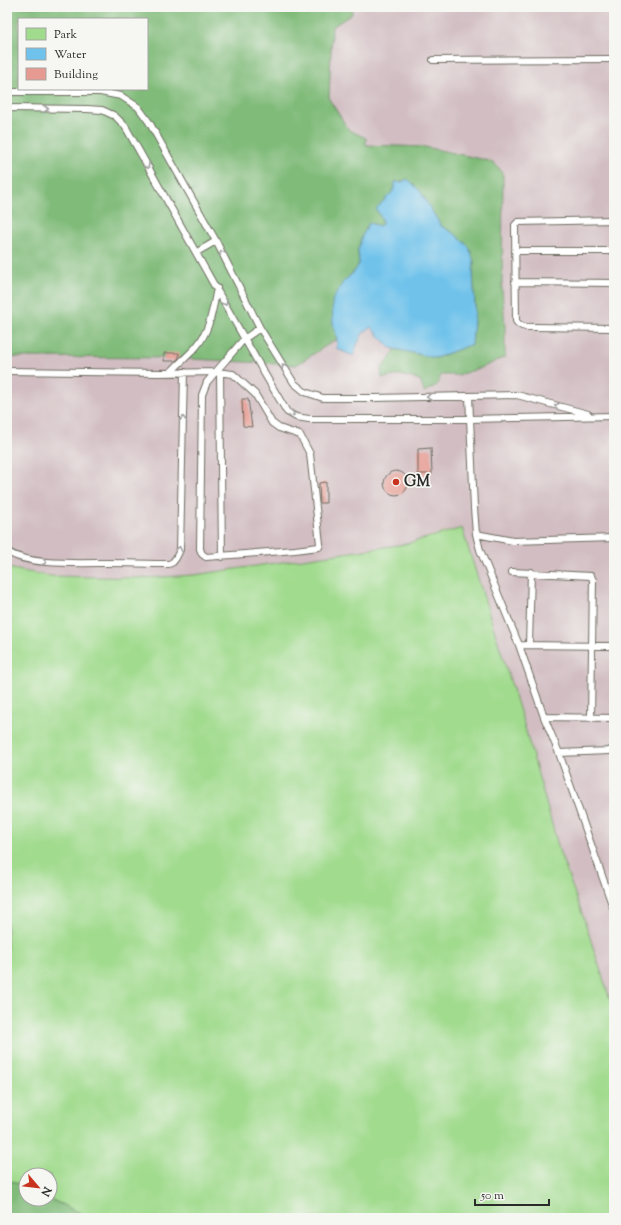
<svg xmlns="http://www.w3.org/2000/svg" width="621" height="1225" font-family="'Sorts Mill Goudy',serif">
<rect width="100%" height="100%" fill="#f6f6f2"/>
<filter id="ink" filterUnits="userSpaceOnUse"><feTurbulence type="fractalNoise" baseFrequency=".025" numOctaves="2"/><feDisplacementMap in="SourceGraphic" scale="8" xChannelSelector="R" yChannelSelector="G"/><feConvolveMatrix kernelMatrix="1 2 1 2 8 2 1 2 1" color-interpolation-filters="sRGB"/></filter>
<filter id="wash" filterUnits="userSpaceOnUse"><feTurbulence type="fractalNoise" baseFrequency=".012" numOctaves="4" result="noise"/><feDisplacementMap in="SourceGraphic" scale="16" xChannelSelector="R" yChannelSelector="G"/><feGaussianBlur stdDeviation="0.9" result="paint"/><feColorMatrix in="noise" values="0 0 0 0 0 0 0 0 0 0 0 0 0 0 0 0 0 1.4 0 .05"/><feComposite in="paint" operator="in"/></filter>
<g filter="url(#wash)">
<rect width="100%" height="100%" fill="#e9e4c6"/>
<path fill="#d2bec2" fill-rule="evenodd" d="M7,7H614V1012L583,916L560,853L462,528L444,532L405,544L194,575L145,578L50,576L7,568ZM19,19H147V89H19Z"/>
<path fill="#a1db8e" stroke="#66835c" d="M462,528L524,724L560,853L583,916L614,1012V1218H91L50,1199V1175H26V1188L7,1179V568L50,576L145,578L194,575L405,544Z"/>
<path fill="#80bb79" stroke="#567352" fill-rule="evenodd" d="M7,7H352V14L332,27L329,99L349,130L366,138V145L425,147L486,160C495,163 500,167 503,176L502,288L505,326V357L481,368L458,375H441L437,385L424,392L420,380L400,375L382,378L381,369L392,355L395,349L436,358L472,344L475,308L473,272L474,262L455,234L441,226L420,191L408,180L395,182L393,190L378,213L382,219V224L379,226L369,223L362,236L358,250L359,264L354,272L343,282L333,324L337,339L296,365L176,358L7,357ZM19,19H147V89H19Z
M7,1179L26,1188V1199H50L91,1218H7Z"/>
<path fill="#6fc2eb" stroke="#4d768b" d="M408,179L420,191L441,226L455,234L469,247L474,262L473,272L475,308L472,344L436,358L390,348L371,327L363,333L357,345L354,355H351L337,349V339L333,324L332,301L343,282L354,272L359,264L358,250L362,236L369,223L379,226L382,224V219L376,209L393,191L395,182H401Z"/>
<g id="blocks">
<path fill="#e69a91" d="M164,353H179V358L175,361H164Z
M242,399H248L252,427L243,426Z
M431,448L432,474H418V449Z
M384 483a12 12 0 1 1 24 0a12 12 0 1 1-24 0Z
M326,482V503H320L319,483Z"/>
</g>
</g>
<g filter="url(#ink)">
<use href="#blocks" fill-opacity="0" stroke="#6e6c61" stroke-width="1"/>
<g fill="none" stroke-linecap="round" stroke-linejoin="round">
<defs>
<path id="lane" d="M433,60L614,59
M7,92H100L121,96L138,107L149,122L216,241L260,328L294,383L305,392L323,398H374L517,395L588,414
M7,108L87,109L102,110L115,116L125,126C179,221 231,318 287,412L296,417L309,419H470L614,416
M614,220L518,222L515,225L516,321C520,327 525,327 532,327L614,328
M515,251H614
M197,252L216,241
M515,282L614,283
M7,371L159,373L216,372L233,374L255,394L272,423L279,428L300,435L310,454L320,544L319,547L295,550L206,557L202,554L200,549L202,395L207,382L244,339L260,328
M170,373C178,364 188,356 196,347C210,331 213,308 217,288
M220,373L222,557
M469,396L474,508L476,534L480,550L519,645L544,717L559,753L614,910
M476,534L513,541L614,538
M7,551C26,566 82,563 107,563C127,563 148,564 169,564L173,562L176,558L180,550L184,372
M512,572L591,576L593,580L591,718
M519,645L614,646
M529,645L531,572
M544,717L614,718
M559,753L609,751L614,748"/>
</defs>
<use href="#lane" stroke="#6e6c61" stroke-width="8"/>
<use href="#lane" stroke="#fff" stroke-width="6"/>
</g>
<defs><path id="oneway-chevron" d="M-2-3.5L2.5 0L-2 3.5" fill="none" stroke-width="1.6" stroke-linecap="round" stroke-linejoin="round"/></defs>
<g stroke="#a0a0a0">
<use href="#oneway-chevron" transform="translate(46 109)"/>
<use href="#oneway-chevron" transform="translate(147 166) rotate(60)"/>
<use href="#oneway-chevron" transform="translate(222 253) rotate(-117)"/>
<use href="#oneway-chevron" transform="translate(225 303) rotate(62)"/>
<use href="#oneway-chevron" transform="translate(284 367) rotate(-122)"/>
<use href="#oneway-chevron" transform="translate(429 397) rotate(178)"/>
<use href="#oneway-chevron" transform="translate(557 406) rotate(-166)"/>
<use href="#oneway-chevron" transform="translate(292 414) rotate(31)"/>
<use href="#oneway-chevron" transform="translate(183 419) rotate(-89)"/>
<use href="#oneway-chevron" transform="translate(179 549) rotate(-78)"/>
<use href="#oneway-chevron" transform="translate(44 562) rotate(10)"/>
</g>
</g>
<circle fill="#c8321e" stroke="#f6f6f2" stroke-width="1.5" cx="396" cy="482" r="4"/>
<g text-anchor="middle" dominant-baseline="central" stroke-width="3.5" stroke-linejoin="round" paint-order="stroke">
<g font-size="15" font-weight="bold" fill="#2b2b2b" stroke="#f6f6f2" text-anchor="start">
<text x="404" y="482">GM</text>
</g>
</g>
<rect width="621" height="1225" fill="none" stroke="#f6f6f2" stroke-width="24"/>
<rect x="18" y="18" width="130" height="72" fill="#f6f6f2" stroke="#a5a5a2"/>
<rect x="26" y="28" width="20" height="12" fill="#a1db8e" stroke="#a5a5a2"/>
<text x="54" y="38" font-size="12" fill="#2b2b2b">Park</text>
<rect x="26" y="48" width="20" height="12" fill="#6fc2eb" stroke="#a5a5a2"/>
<text x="54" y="58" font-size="12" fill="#2b2b2b">Water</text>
<rect x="26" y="68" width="20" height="12" fill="#e69a91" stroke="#a5a5a2"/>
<text x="54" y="78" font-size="12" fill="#2b2b2b">Building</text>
<g transform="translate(38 1187) rotate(118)"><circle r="19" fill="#f6f6f2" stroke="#a5a5a2"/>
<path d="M0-3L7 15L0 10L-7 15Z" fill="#c8321e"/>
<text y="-6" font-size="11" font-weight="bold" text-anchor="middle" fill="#2b2b2b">N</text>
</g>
<path d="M475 1199v6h74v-6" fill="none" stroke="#2b2b2b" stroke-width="2"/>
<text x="481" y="1199" font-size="12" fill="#2b2b2b" stroke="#f6f6f2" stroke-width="3" paint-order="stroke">50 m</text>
</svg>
